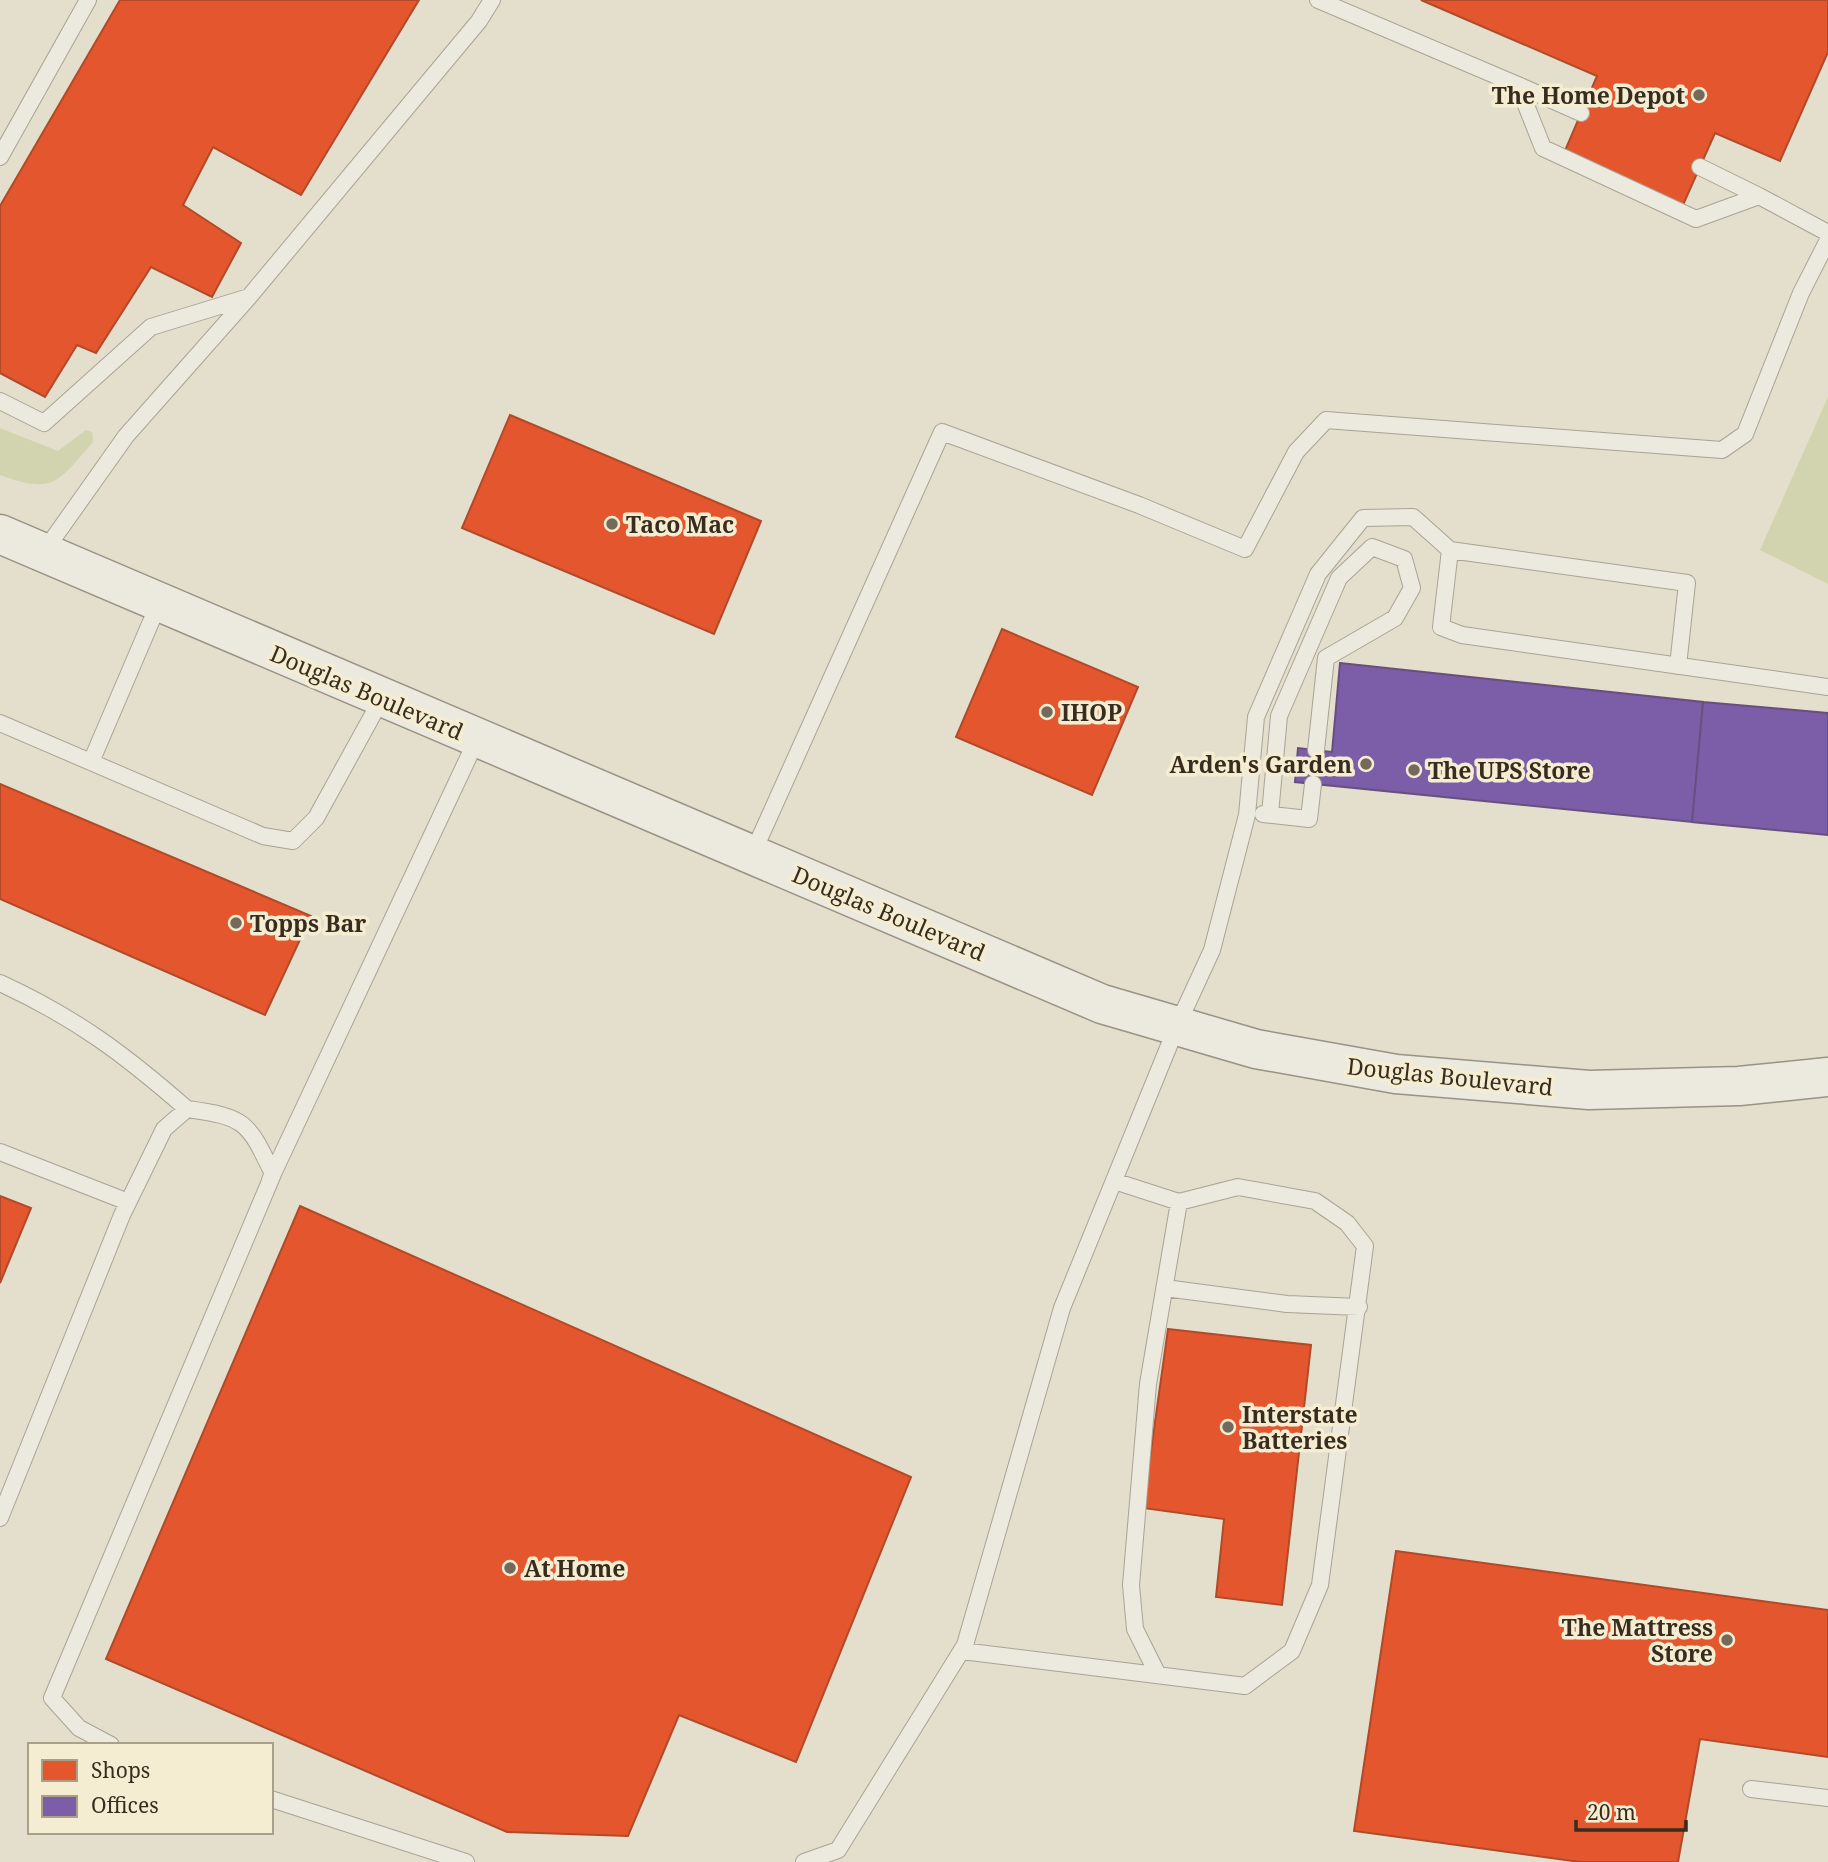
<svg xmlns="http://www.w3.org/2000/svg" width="1828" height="1862" font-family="'Noto Serif',serif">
<rect width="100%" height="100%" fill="#e4decc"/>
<path fill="#d1d4ae" d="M1828,397V584L1760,550Z
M0,428L58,451L86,430L92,432L93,442C58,482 54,495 0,475Z"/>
<path fill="#e4572e" stroke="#b04a29" stroke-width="2" d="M120,0H419L301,195L213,147L183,205L241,243L212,297L151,267L96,353L77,345L45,397L0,373V206Z
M1421,0H1828V52L1780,161L1715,133L1683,205L1564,153L1597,76Z
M510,415L761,521L714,634L462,528Z
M1002,629L1138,687L1092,795L956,737Z
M0,784L311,916L265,1015L0,899Z
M0,1196L31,1208L0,1283Z
M300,1206L911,1477L796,1762L679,1715L628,1836L507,1832L106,1659Z
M1168,1329L1311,1345L1282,1605L1216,1597L1224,1519L1143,1508Z
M1396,1551L1828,1610V1757L1700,1739L1678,1862H1580L1354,1831Z"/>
<path fill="#7b5ea7" stroke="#674f7e" stroke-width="2" d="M1340,663L1703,702L1692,822L1295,782L1298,748L1332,752Z
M1703,702L1828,713V835L1692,822Z"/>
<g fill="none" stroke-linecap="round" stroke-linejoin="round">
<defs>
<path id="lane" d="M1318,0L1518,85L1543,148L1696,219L1759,196L1828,233
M1518,85L1581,113
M0,157L88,0
M1700,167L1759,196
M0,401L44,423L151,327L249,297L479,21L492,0
M1450,550L1687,583L1678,666
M43,553L126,436L249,297
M0,723L263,836L293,841L316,818L382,698
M91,762L159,603
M1263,814L1309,819L1313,784
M1270,814L1279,716L1339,578L1372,547L1404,559L1412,588L1395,618L1326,658L1316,750
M752,855L942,432L1139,505L1245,549L1296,452L1326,420L1722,450L1745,434L1801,293L1828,240
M0,983C76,1018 124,1054 187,1109
M0,1152L128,1202
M270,1180L477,739
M1165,1288L1287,1304L1359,1307
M0,1518L122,1215L164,1129L187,1109C246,1117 248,1122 273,1174L52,1698L79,1728L111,1745
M962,1651L1245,1686L1292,1651L1320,1585L1365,1246L1347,1223L1315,1201L1238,1187L1179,1202L1114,1181
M1158,1675L1135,1629L1131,1585L1148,1384L1179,1202
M1751,1789L1828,1798
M271,1799L466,1862
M804,1862L838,1850L965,1645L1062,1308L1177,1026L1212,950L1247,815L1256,717L1318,574L1363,518L1413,517L1450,550L1441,627L1462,635L1828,687"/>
<path id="secondary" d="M0,534L1102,1004L1256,1049L1396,1074L1589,1090L1739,1086L1828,1077"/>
</defs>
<use href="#lane" stroke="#a9a395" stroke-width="18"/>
<use href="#secondary" stroke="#999285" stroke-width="41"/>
<use href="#lane" stroke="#ece9de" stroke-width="16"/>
<use href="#secondary" stroke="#ece9de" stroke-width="38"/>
</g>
<g fill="#746a5b" stroke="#f5edd2" stroke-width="2.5">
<circle cx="1699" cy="95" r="7"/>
<circle cx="612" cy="524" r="7"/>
<circle cx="1047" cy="712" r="7"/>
<circle cx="1366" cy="764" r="7"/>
<circle cx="1414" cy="770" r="7"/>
<circle cx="236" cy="923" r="7"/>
<circle cx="1228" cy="1427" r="7"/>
<circle cx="510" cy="1568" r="7"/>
<circle cx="1727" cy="1640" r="7"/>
</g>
<g text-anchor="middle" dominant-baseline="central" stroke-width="7" stroke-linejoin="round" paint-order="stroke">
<g font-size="23" font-weight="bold" fill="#372c1e" stroke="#f5edd2" text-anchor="start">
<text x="1685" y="95" text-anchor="end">The Home Depot</text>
<text x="626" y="524">Taco Mac</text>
<text x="1061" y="712">IHOP</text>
<text x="1352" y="764" text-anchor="end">Arden's Garden</text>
<text x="1428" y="770">The UPS Store</text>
<text x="250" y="923">Topps Bar</text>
<text x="1242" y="1414">Interstate<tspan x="1242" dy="26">Batteries</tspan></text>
<text x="524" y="1568">At Home</text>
<text x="1713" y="1627" text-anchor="end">The Mattress<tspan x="1713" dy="26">Store</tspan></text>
</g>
<g font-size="23" fill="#372c1e" stroke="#f5edd2">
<text transform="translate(367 692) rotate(23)">Douglas Boulevard</text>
<text transform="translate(889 913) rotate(23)">Douglas Boulevard</text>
<text transform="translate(1450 1076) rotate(6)">Douglas Boulevard</text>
</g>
</g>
<rect x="28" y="1743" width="245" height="91" fill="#f5edd2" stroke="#a9a08a" stroke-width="2"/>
<rect x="42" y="1760" width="35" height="21" fill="#e4572e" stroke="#a9a08a" stroke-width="2"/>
<text x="91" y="1778" font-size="21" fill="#372c1e">Shops</text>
<rect x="42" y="1796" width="35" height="21" fill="#7b5ea7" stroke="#a9a08a" stroke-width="2"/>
<text x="91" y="1813" font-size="21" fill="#372c1e">Offices</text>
<path d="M1576 1820v10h110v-10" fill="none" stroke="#372c1e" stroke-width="3.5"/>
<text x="1587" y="1820" font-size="21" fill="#372c1e" stroke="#f5edd2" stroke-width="5" paint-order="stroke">20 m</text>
</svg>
